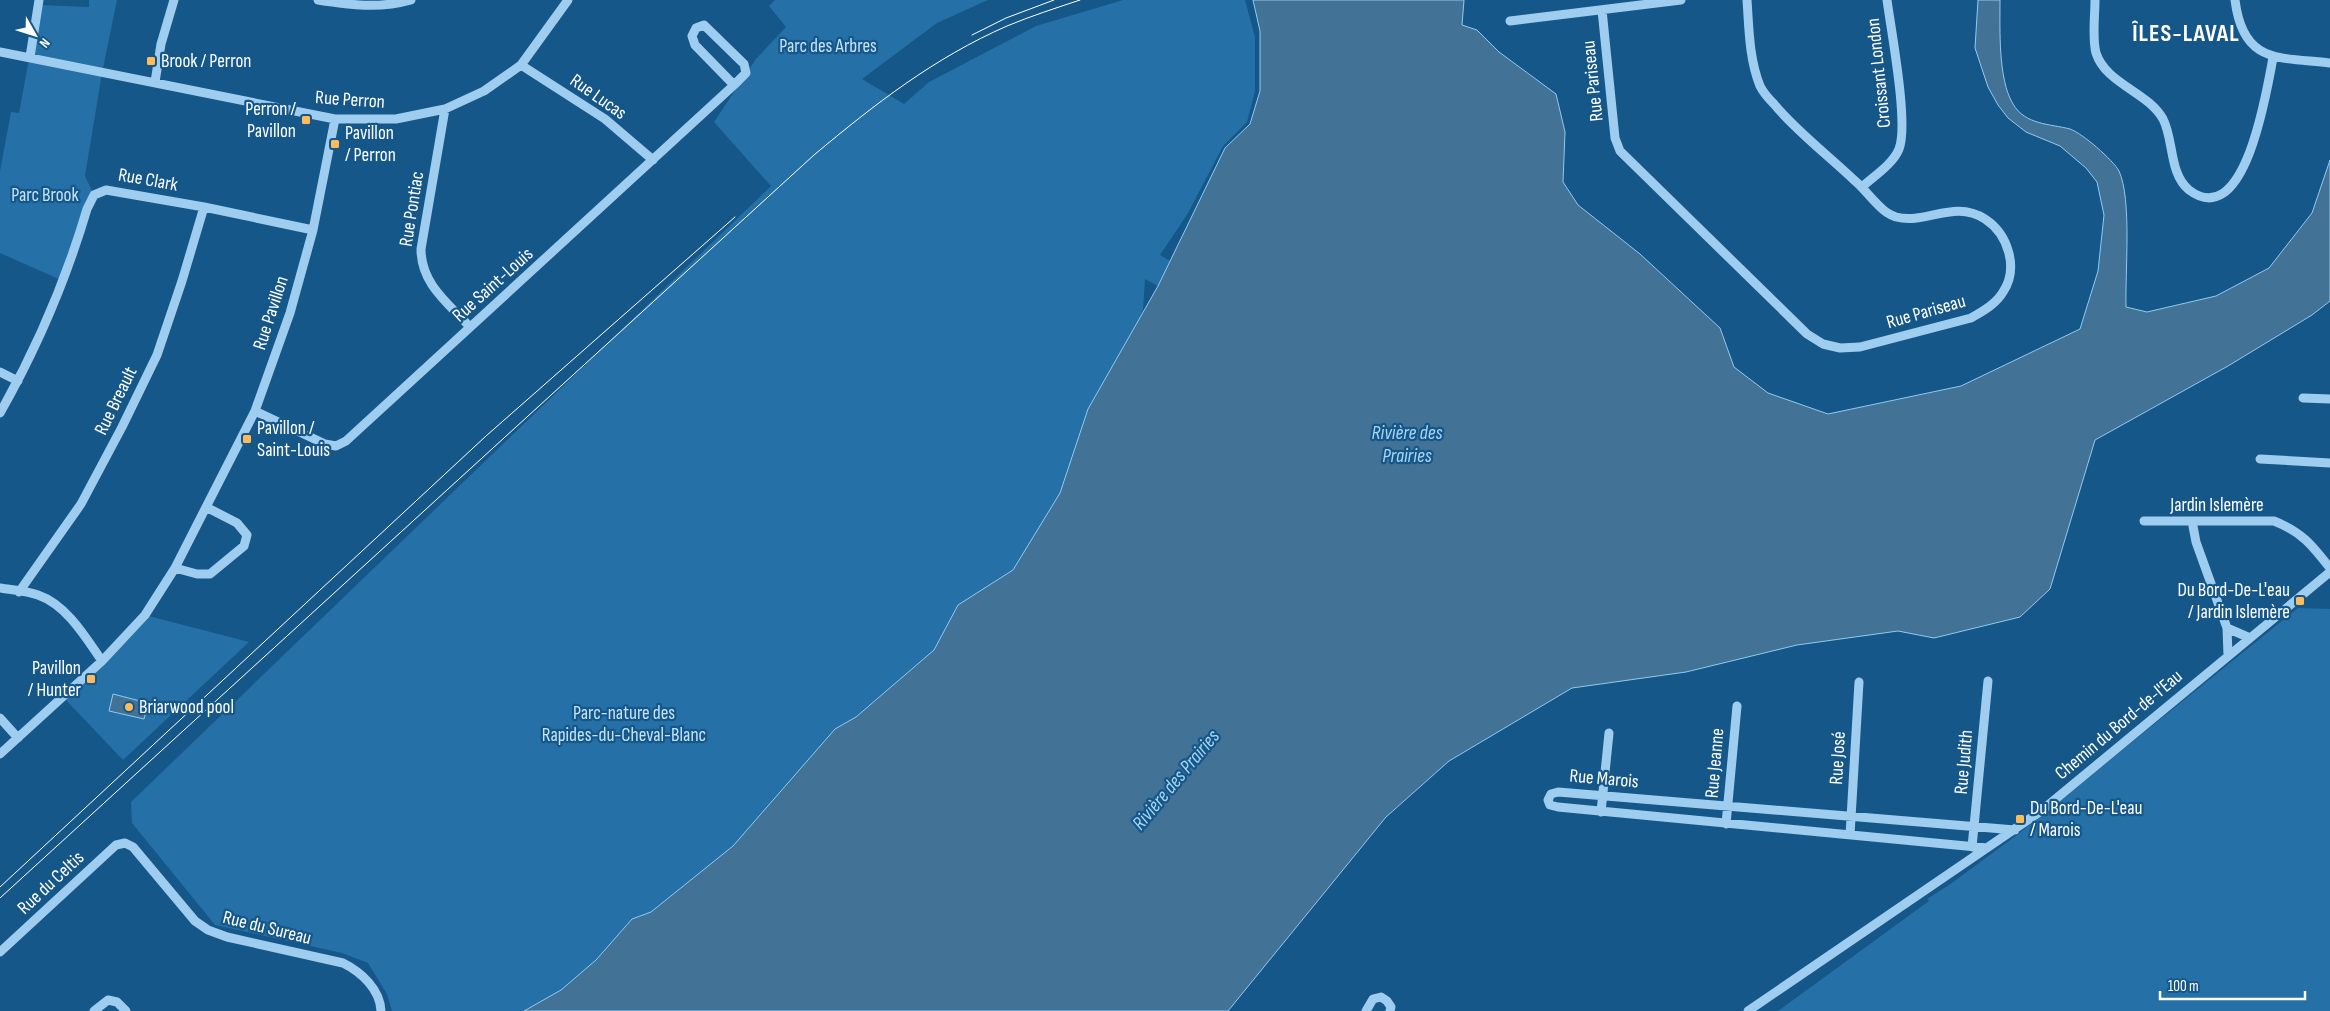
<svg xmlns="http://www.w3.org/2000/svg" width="2330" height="1011" font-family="'Sofia Sans Condensed',sans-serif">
<rect width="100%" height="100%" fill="#165789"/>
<path fill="#2570a7" d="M89,0H117L102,73L85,176L94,195L63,281L0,253V171L11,112L19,113L39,5L89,7Z
M775,0H988L937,23L862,79L904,104L929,82L1036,26L1123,0H1245L1255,37V91L1247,122L1223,146L1188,213L1160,255L1170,261L1158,286L1145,279L1143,310L1111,391L1141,573L750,1011H392L387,994L368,963L342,953L215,925L132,823L131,802L771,186L714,122L756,59L786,27L769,6Z
M2298,608L2330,609V1011H1778L1929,901L1927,899L1949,885L2017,835Z
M145,615L249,642L123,760L63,697Z"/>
<path fill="#437297" stroke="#90caf1" d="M1253,0H1464L1462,25L1477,30L1499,52L1556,94L1565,132L1563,182L1578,205L1640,254L1720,328L1734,367L1768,393L1828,414L1961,386L2080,329L2098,271L2104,215L2097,182L2086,168L2060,146L2026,132L2008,118L1998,105L1988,87L1975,48L1978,0H2000C2000,30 1998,79 2013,104C2025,125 2051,124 2070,129C2082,133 2113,160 2119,171C2132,199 2125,273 2126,307L2147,312L2216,296L2269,268L2312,213L2330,160V301L2312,315L2228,366L2095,440L2050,589L2020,617L1934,638L1898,631L1797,645L1686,672L1572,688L1449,761L1386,817L1228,1011H524L561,990L596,960L632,919L651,912L733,846L835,729L856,717L934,650L958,605L1013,570L1060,493L1088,409L1158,286L1225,148L1250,124L1260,91V31Z
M113,694L148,703L144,719L109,711Z"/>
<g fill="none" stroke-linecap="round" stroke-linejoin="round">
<path stroke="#9ecdef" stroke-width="9" d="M318,0C351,5 379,9 411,0
M2095,0C2095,16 2092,38 2096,53C2106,84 2148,92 2163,119C2174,140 2169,174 2189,190C2246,233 2267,87 2273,58
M2235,0C2243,64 2278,57 2330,63
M1602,10L1615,138L1620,151L1807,334L1823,344L1840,348L1860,347L1971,318C1983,311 1996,304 2003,292C2019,268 2008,234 1985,219C1954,199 1926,225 1896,217C1893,216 1889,214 1886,212C1874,203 1865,189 1854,180C1829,156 1795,130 1774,104C1769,99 1763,92 1760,86C1749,59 1749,28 1747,0
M1510,21L1681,0
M0,52L335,119H396L445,109L484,91L521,65L568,0
M30,57L39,0
M521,65L605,119L653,160
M155,82L161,44L174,0
M445,109L421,249C421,284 448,303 470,327
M1862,187C1874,176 1893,164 1899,149C1909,124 1891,30 1887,0
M0,372L18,381
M2303,398L2330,399
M255,411L325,444L336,446L346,441L734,85L746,73L744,64L704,25L696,28L692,36L695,45L734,85
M0,413C37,348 66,280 87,209L94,195L106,190L204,207L313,230
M2260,459L2330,463
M2144,521H2274C2302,532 2312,545 2330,568
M2192,521L2196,542L2227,628L2228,655
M175,568L197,574H210L244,546L247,535L237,523L206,507
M0,588C12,590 27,591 38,595C67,605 86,638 102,661
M19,592L81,504L122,427L157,355L182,281L204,207
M2227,628L2250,638
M0,718L18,738
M0,754L102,661L145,615L175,568L255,411L290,313L313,230L335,119
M1601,812L1609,733
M1726,824L1737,706
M1850,835L1859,682
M1972,847L1988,681
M1987,848L1558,807L1550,805L1548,800L1551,794L1558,792L2015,830
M0,952L116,845L125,843L133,847L195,921L208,930L227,937L343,963C361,972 380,989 381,1011
M94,1011L108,1000L117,1002L126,1011
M1366,1011L1373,999L1381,997L1387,1001L1391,1007L1390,1011
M1748,1011L2041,811L2330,572"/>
<path stroke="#fff" stroke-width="1" d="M972,35L1006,18L1054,0
M0,887L486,436L735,217
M0,898L814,155C875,104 934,58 1007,26C1031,16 1056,8 1080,0"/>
</g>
<g fill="#ffba5b" stroke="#165789" stroke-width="2">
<rect x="146" y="56" width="10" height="10" rx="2.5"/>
<rect x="301" y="115" width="10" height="10" rx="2.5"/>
<rect x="330" y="139" width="10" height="10" rx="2.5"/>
<rect x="242" y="434" width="10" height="10" rx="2.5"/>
<rect x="2295" y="596" width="10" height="10" rx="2.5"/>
<rect x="86" y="674" width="10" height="10" rx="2.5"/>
<circle cx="129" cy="707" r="5"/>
<rect x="2015" y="814" width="10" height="10" rx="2.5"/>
</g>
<g text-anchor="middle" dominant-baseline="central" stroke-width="4.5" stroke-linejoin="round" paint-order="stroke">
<g font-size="19" fill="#c4e4fb" stroke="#165789">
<text x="828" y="46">Parc des Arbres</text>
<text x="45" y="195">Parc Brook</text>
<text x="624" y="713">Parc-nature des<tspan x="624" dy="22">Rapides-du-Cheval-Blanc</tspan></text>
</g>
<g font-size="19" fill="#fff" stroke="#165789" text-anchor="start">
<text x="161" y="61">Brook / Perron</text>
<text x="296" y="109" text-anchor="end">Perron /<tspan x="296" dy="22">Pavillon</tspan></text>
<text x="345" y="133">Pavillon<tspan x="345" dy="22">/ Perron</tspan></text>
<text x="257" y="428">Pavillon /<tspan x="257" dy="22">Saint-Louis</tspan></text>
<text x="2290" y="590" text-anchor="end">Du Bord-De-L'eau<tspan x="2290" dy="22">/ Jardin Islemère</tspan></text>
<text x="81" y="668" text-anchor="end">Pavillon<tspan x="81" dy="22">/ Hunter</tspan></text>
<text x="139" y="707">Briarwood pool</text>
<text x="2030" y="808">Du Bord-De-L'eau<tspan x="2030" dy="22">/ Marois</tspan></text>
</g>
<g font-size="19" fill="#fff" stroke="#165789">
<text transform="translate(1879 73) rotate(-96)">Croissant London</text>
<text transform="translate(1593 81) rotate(-96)">Rue Pariseau</text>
<text transform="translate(598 97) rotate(35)">Rue Lucas</text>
<text transform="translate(350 100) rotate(4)">Rue Perron</text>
<text transform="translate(148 180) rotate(10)">Rue Clark</text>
<text transform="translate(412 209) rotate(-81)">Rue Pontiac</text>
<text transform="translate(493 285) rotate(-42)">Rue Saint-Louis</text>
<text transform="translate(1926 312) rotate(-16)">Rue Pariseau</text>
<text transform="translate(271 313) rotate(-72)">Rue Pavillon</text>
<text transform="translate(116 401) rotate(-64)">Rue Breault</text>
<text x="2217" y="505">Jardin Islemère</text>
<text transform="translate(2119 725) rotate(-40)">Chemin du Bord-de-l'Eau</text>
<text transform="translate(1838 758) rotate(-87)">Rue José</text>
<text transform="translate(1964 762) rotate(-85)">Rue Judith</text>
<text transform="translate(1715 763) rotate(-85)">Rue Jeanne</text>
<text transform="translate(1604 779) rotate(5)">Rue Marois</text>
<text transform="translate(51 883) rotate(-43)">Rue du Celtis</text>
<text transform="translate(267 928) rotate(14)">Rue du Sureau</text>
</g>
<g font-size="20" font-style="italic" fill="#a9d6f6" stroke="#165789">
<text x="1407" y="433">Rivière des<tspan x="1407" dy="23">Prairies</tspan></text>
<text transform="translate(1176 780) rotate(-50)">Rivière des Prairies</text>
</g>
<g font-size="24" font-weight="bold" letter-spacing="1" fill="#fff" stroke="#165789">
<text x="2186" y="33">ÎLES-LAVAL</text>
</g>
</g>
<g transform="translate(35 35) rotate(129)" stroke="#165789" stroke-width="4" paint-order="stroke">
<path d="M0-4L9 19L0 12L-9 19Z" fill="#ffffff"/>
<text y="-8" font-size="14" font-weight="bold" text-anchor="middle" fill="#ffffff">N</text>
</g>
<path d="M2160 991v8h145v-8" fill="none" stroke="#ffffff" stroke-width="2.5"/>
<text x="2168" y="991" font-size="15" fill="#ffffff" stroke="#165789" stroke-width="4" paint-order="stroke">100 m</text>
</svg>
